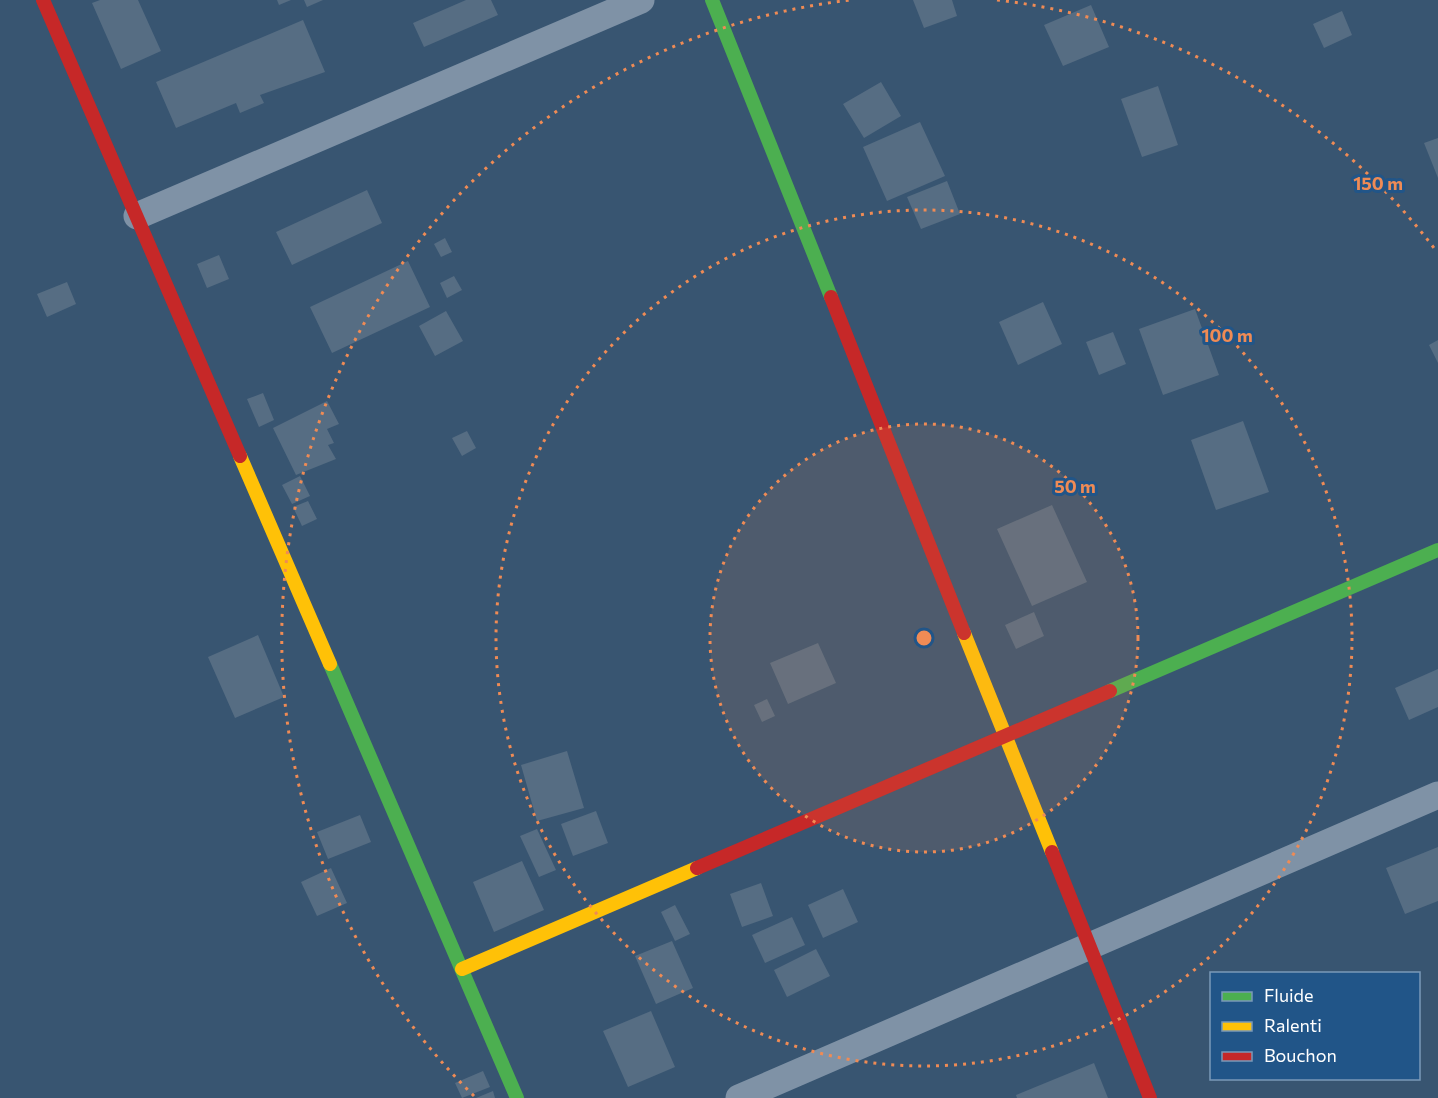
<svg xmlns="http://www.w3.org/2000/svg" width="1438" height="1098" font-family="Commissioner,sans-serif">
<rect width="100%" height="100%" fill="#385571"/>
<path fill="#566d83" d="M100,0H138L161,51L121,69L92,3Z
M277,0H291L279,5Z
M304,0H323L307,7Z
M466,0H491L498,15L424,47L413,23Z
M913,0H952L957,16L924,28Z
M1091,5L1109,47L1063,66L1044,25Z
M1342,11L1352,35L1324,48L1313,24Z
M303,20L325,72L260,95L264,103L240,113L236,103L176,128L156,82Z
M881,82L901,116L864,138L843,104Z
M1158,86L1178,145L1142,157L1121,99Z
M920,122L945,176L887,201L863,147Z
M1438,138V178L1424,143Z
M947,181L960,214L921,229L907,197Z
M367,190L382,223L292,265L276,232Z
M445,238L452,252L441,257L434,244Z
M219,255L229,279L207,288L197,264Z
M408,261L430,307L332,353L310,307Z
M454,276L462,290L447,298L440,283Z
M67,282L76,304L47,317L37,294Z
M1043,302L1062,344L1018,365L999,322Z
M1195,309L1219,375L1163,395L1139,329Z
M446,311L463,341L435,356L419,326Z
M1113,332L1126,364L1099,375L1086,342Z
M1438,340V363L1429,345Z
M263,393L274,420L259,427L247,399Z
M327,401L339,424L327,429L334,443L328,445L336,459L296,475L273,428Z
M1243,421L1269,492L1216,510L1191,440Z
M467,431L476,448L462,456L452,438Z
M300,476L310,496L292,504L282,485Z
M308,501L317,519L302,526L293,507Z
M1052,505L1087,582L1032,606L997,529Z
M1034,612L1044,636L1016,649L1005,625Z
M258,635L284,697L235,718L208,657Z
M818,643L836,683L788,704L770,663Z
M1438,669V707L1409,720L1395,688Z
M767,699L775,716L762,722L754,705Z
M567,751L584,808L537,821L521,765Z
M596,811L608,843L573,856L561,824Z
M360,815L371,842L328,859L317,832Z
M537,829L556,870L539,877L520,836Z
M1438,847V901L1405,914L1386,868Z
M522,861L544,910L494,932L473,882Z
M331,868L347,903L317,916L301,882Z
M761,883L773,916L742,927L730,894Z
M843,889L858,922L823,938L808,905Z
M675,905L690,934L675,941L661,912Z
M792,917L805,945L765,963L752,935Z
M672,941L693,988L656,1004L635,956Z
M816,949L830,976L787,997L774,970Z
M651,1011L675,1067L628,1087L603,1031Z
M1094,1063L1108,1098H1017L1016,1095Z
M483,1071L490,1087L462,1098L455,1083Z
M493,1091L495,1098H476Z"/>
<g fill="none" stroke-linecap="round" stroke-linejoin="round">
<path stroke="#7f92a6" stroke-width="27" d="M137,216L641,0
M739,1098L1438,795"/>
<path stroke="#4caf50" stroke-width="14" d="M712,0L831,297
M330,664L517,1098
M1110,691L1438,550"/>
<path stroke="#ffc107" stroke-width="14" d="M240,456L330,664
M964,633L1052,852
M462,969L697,868"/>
<path stroke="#c62828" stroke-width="14" d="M43,0L240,456
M831,297L964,633
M1052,852L1150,1098
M697,868L1110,691"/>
</g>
<circle cx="924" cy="638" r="214" fill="#ef8b55" fill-opacity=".12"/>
<g fill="none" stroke="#ef8b55" stroke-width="3" stroke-dasharray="3 6">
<circle cx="924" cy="638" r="214"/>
<circle cx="924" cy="638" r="428"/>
<path d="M474 1096A642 642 0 0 1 851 0M997 0A642 642 0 0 1 1437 252"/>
</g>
<circle cx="924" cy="638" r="9" fill="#ef8b55" stroke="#215588" stroke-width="3"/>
<g font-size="18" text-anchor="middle" font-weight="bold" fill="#ef8b55" stroke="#215588" stroke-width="6" stroke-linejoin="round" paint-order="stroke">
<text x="1378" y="190">150 m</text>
<text x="1227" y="342">100 m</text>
<text x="1075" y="493">50 m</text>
</g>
<rect x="1210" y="972" width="210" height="108" fill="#215588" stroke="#7a99b8" stroke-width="1.5"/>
<rect x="1222" y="992" width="30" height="9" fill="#4caf50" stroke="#7a99b8" stroke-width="1.5"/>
<text x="1264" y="1002" font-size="18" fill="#ffffff">Fluide</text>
<rect x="1222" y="1022" width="30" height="9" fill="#ffc107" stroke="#7a99b8" stroke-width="1.5"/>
<text x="1264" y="1032" font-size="18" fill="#ffffff">Ralenti</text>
<rect x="1222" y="1052" width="30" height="9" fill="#c62828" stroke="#7a99b8" stroke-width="1.5"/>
<text x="1264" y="1062" font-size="18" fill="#ffffff">Bouchon</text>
</svg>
